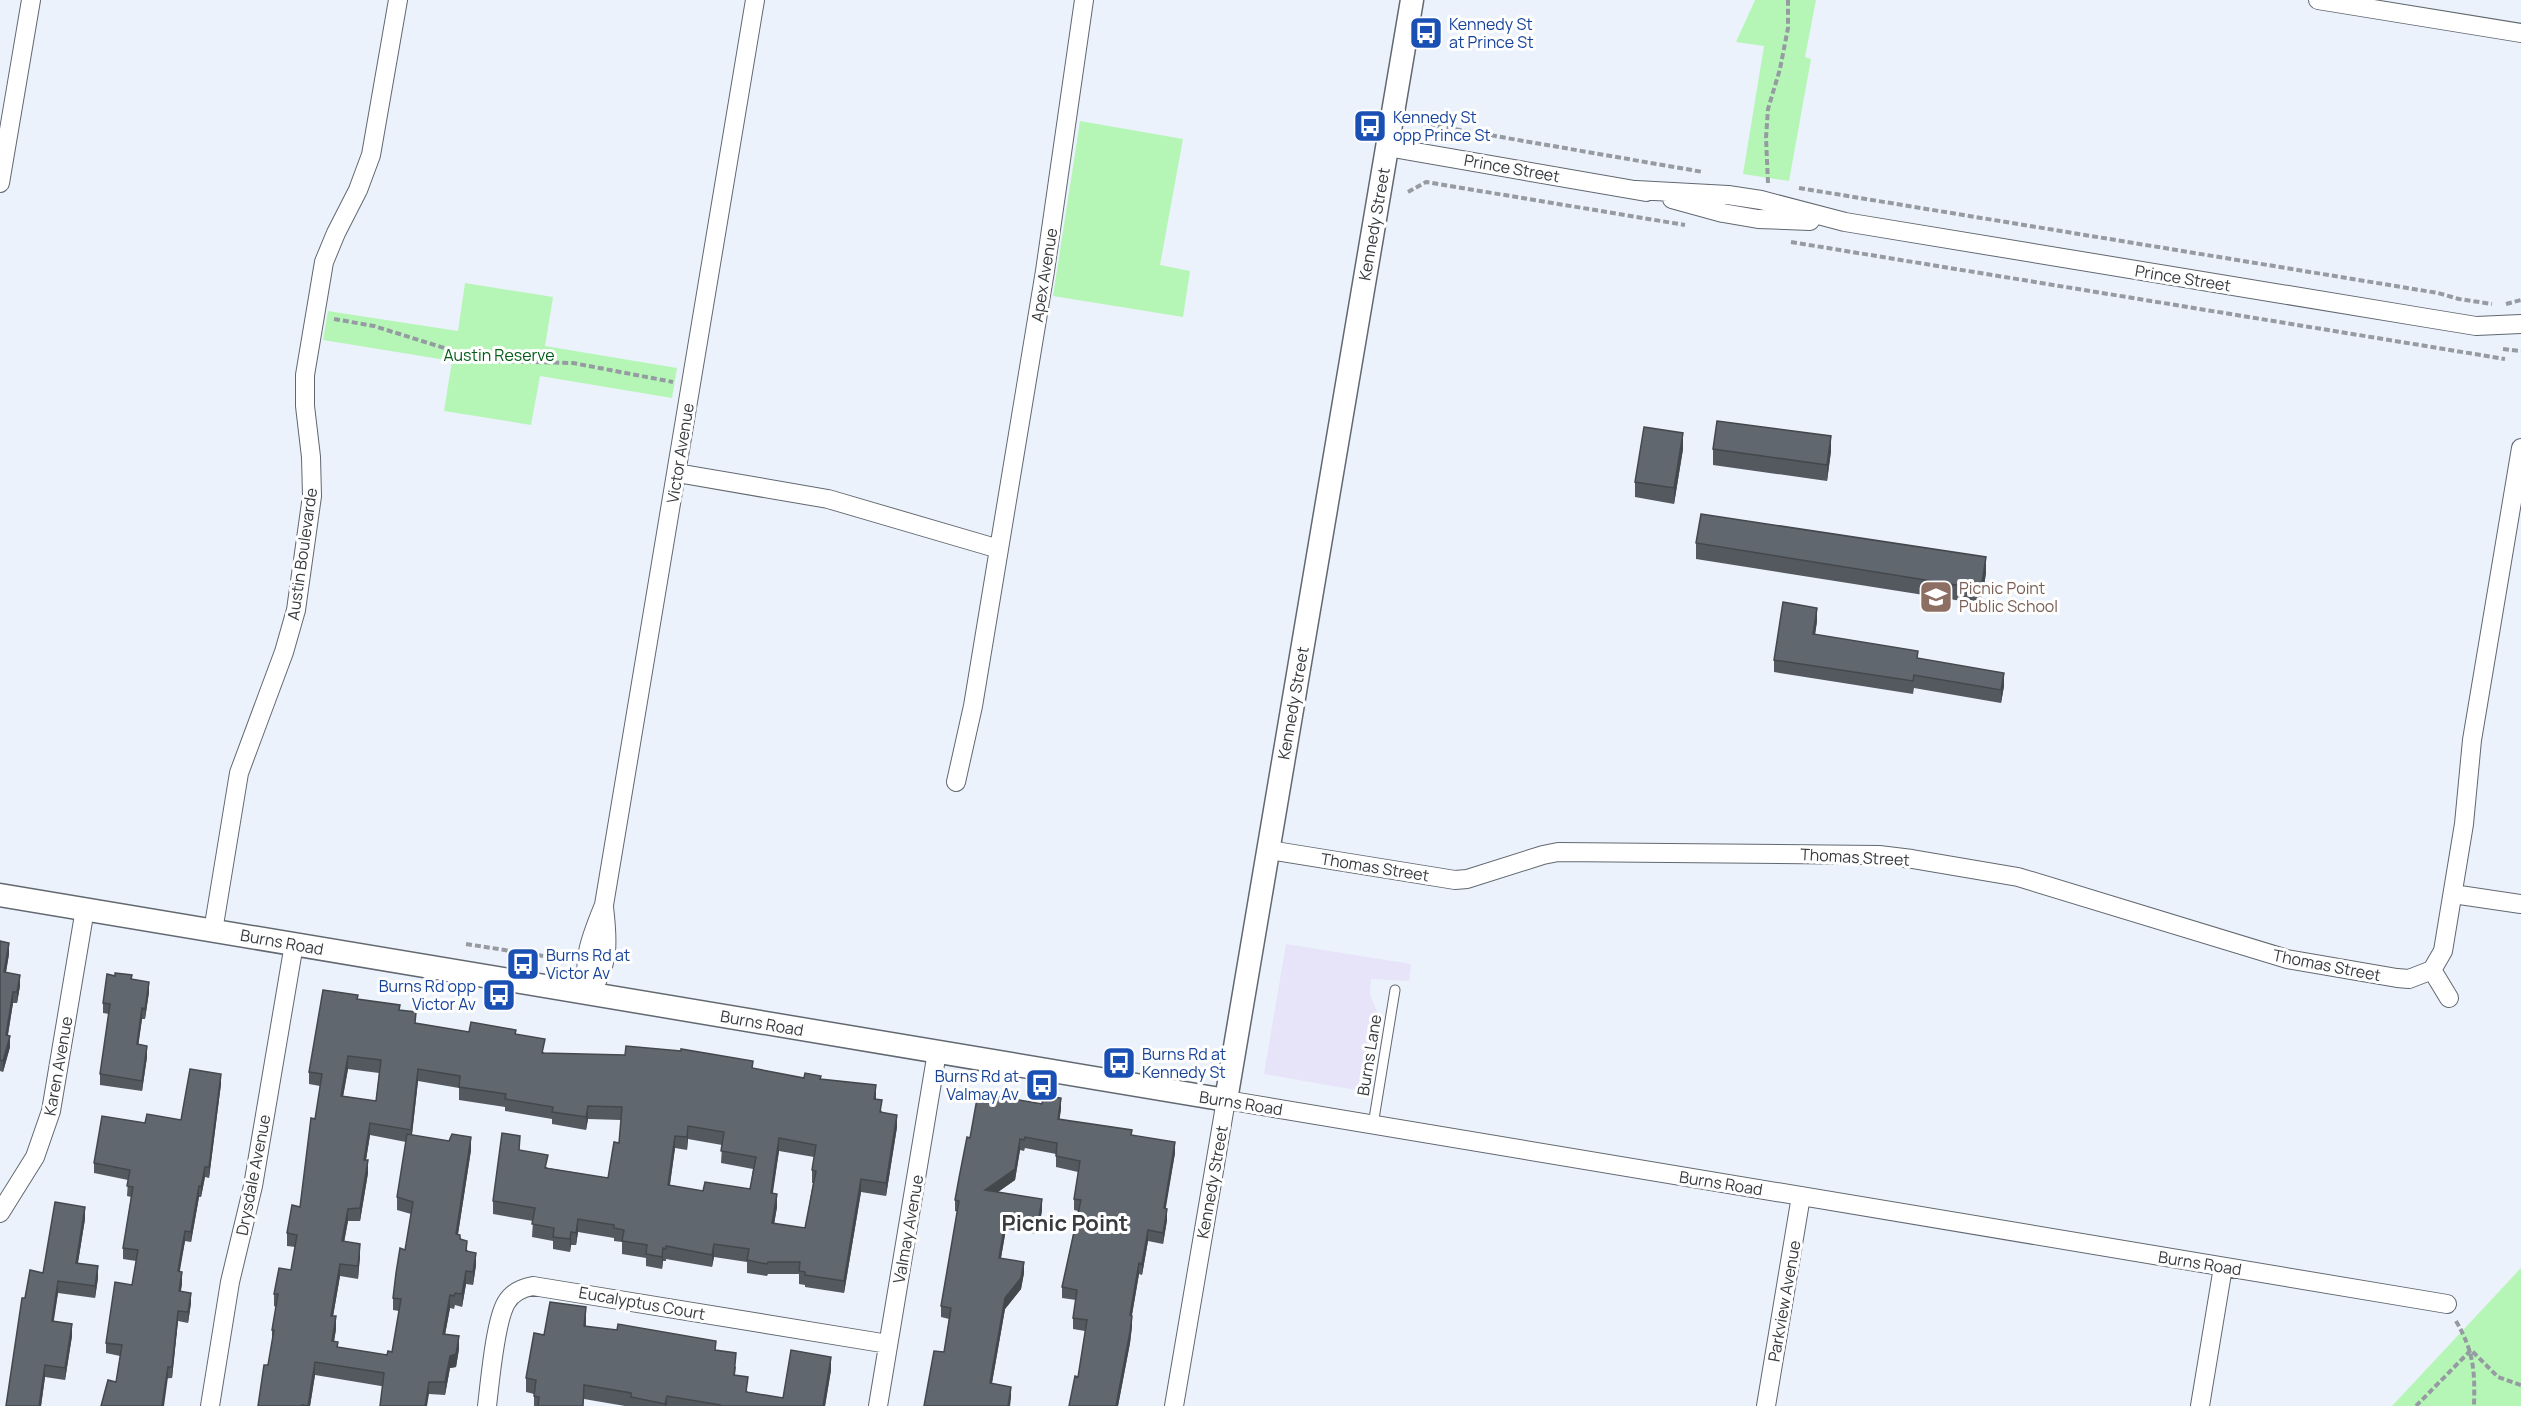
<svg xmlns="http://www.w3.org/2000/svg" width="2521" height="1406" font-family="Manrope,sans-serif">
<rect width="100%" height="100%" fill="#ebf2fb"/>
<path fill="#e7e4fa" d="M1286,944L1411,964L1409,981L1371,979L1370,995L1381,1020L1367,1092L1264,1074Z"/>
<path fill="#b5f6b7" d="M1755,0H1816L1805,57L1811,59L1789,181L1743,174L1764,46L1736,42Z
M1080,121L1183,139L1160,265L1190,271L1183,317L1053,296Z
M465,283L553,297L545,346L677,368L672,398L540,376L531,425L444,411L452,361L323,340L328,311L458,331Z
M2521,1268V1406H2392Z"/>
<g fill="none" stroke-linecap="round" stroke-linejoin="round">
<defs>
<path id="service" d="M1373,1125L1395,990"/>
<path id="minor" d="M2318,0L2521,33
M1387,147L1646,192
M0,183L31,0
M1636,190L1728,195L1761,200L1845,222L2427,318L2476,326L2521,324
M1672,199L1723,213L1758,219L1810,221
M677,473L828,499L999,549
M956,782L973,706L1045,271L1084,0
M1269,850L1455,880L1467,879L1543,855L1558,852L1879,855L1912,859L2018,877L2287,959L2397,978L2409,979L2432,970L2443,951L2464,824L2472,740L2521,448
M2453,894L2521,904
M213,931L239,773L284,652L296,610L312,496L311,457L305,406V375L324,262L336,233L358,190L371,155L398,0
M2432,970L2449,998
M589,994C581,960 591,937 604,905L755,0
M589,994C610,965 608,941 604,907
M0,1213L35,1157L51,1111L85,909
M210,1406L230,1282L253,1186L294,944
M487,1406C490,1382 495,1322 506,1303C512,1292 522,1288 533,1286L888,1344
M878,1406L937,1052
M1174,1406L1226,1100L2447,1304
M1766,1406L1801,1196
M2200,1406L2223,1267"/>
<path id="tertiary" d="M0,895L1226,1100L1412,0"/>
</defs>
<use href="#service" stroke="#626870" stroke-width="11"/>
<use href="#minor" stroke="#626870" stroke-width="20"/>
<use href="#tertiary" stroke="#626870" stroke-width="25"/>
<path stroke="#969ba2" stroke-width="4" stroke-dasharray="6 3" stroke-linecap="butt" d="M1420,123L1703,172
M1768,183L1766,138L1768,109L1780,69L1788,28V0
M1799,188L2438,293L2459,299L2492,304
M1408,192L1426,182L1685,225
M1791,242L2505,359
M2506,304L2521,300
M334,319L374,326L473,357L493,361L573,363L673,382
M2503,349L2521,351
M466,944L569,960
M2456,1321C2474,1352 2475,1371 2474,1406
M2416,1406L2471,1350L2498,1377L2521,1385"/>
<use href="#service" stroke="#fff" stroke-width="9"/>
<use href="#minor" stroke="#fff" stroke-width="18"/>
<use href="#tertiary" stroke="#fff" stroke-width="22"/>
</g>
<path fill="#53595f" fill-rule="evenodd" d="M1683,449L1674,504L1635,497V482Z
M1713,449L1831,451L1827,481L1713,465Z
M1696,543L1986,573L1981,604L1696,559Z
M1817,621L1815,635L1918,658L2004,686L2001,703L1914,688L1913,694L1774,672V660Z
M0,941L9,954L6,972L20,986L17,1003H13L8,1035L10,1047L3,1072L0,1071Z
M132,979L149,992L145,1019H142L138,1045L147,1057L142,1091L100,1085V1074L109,1014L103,1013V1003Z
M358,999L400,1010L416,1024L469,1032L516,1034L545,1053L753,1068L804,1078L821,1079L876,1097V1099L882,1112L897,1127L886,1196L861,1192L844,1293L805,1287V1285L799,1284V1274H768L767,1276L747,1273V1262L714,1257L712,1267L666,1259V1261H663L662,1269L646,1266V1258L622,1254V1242L614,1241V1238L578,1232L576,1245H571L570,1252L553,1249V1241L532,1237L533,1221L493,1214V1201L520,1150L548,1168L608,1178L619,1143L621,1120L588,1119L586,1130L552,1124V1119L505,1111V1107L459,1100V1088L418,1081L412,1135L471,1150L458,1234L476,1265L473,1285L466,1284L462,1307L455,1305L454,1309L450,1308L445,1334L459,1349L456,1367L450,1368L445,1395L429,1394L315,1375L310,1406H258L268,1365L272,1343V1330L276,1307L274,1306V1294L291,1270L295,1247L287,1246V1233L300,1207L315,1119L320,1086L309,1084V1072ZM348,1069L379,1073L376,1101L343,1096ZM370,1135L406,1142L397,1197V1210L411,1214L405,1250L393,1298V1310L399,1311L392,1352L387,1355L338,1347L334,1341L336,1329L333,1316L340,1276L358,1279L360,1256L344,1241L348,1221H360L368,1173L366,1160ZM688,1139L722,1145L721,1163L753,1169L750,1189L703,1191L670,1185L675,1148L687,1150ZM779,1151L814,1157L812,1170V1183H813L805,1228L774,1224L777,1207L772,1194Z
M221,1084L209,1178L205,1177L201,1197H199L191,1242L185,1241L179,1272L182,1283L181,1291L191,1303L188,1323L178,1321L172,1378L116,1382L120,1356L106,1353V1343L132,1285L136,1261L123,1259V1248L131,1197L127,1196L128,1180L94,1173V1163L145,1123L181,1120Z
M1061,1109L1059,1120L1132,1135L1175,1153L1165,1209L1167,1220L1163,1244L1148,1241L1142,1275L1139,1274L1132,1315V1326L1130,1343L1118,1406H1069L1078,1377L1085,1331L1073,1329V1318L1076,1300L1062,1298V1287L1078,1211L1074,1210V1199L1078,1172L1056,1167V1154L1025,1148L1024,1151L1020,1150L1015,1180L998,1192L1042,1210L1038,1234L1006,1229L1001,1258L1024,1273L1021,1289L1005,1309L992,1383L1011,1398L944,1352L949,1319L941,1317V1306L958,1212L955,1211V1200L970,1138Z
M85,1219L78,1263L98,1278L95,1298L58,1293L53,1321L72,1336L65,1380L45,1377L41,1406H6L25,1298Z
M586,1321V1326L716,1350L736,1367L735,1375L748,1392L783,1398L831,1370L825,1406H625L584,1399L583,1406H534V1394L526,1392V1378L544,1335Z"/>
<path fill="#43484d" d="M1683,433V449L1674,504V488Z
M1831,436V451L1827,481V465Z
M1986,557V573L1981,604V589Z
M1817,608V621L1813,647V634Z
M2004,673V686L2001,703V690Z
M9,943V954L4,984V972Z
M20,975V986L17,1003V992Z
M149,982V992L145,1019V1009Z
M13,992V1003L6,1046V1035Z
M142,1008V1019L137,1055V1044Z
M10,1036V1047L3,1072V1061Z
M147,1046V1057L142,1091V1081Z
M348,1056V1069L341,1108V1096Z
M418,1069V1081L411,1142V1130Z
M221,1074V1084L209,1178V1167Z
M876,1085V1097L874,1112V1099Z
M1061,1098V1109L1058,1130V1119Z
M588,1106V1119L586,1130V1117Z
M897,1115V1127L886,1196V1183Z
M370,1123V1135L364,1172V1160Z
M688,1126V1139L687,1150V1137Z
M675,1136V1148L668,1197V1185Z
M471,1137V1150L456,1247V1234Z
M779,1138V1151L771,1206V1193Z
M1020,1139V1150L1015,1180L985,1201V1190Z
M1175,1142V1153L1164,1219V1208Z
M368,1160V1173L360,1221V1208Z
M205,1167V1177L201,1197V1187Z
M861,1179V1192L844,1293V1281Z
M199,1186V1197L191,1242V1232Z
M777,1194V1207L772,1236V1223Z
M1042,1199V1210L1038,1234V1223Z
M85,1207V1219L76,1274V1263Z
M348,1209V1221L342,1254V1241Z
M1167,1209V1220L1163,1244V1233Z
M1006,1218V1229L999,1269V1258Z
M578,1219V1232L576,1245V1233Z
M1148,1230V1241L1142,1275V1264Z
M185,1231V1241L178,1282V1271Z
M571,1232V1245L570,1252V1239Z
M360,1244V1256L358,1279V1266Z
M714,1244V1257L712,1267V1255Z
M663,1248V1261L662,1269V1257Z
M476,1253V1265L473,1285V1272Z
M1024,1262V1273L1021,1289L1005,1309L990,1394V1383L1005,1298Z
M1139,1263V1274L1130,1326V1315Z
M340,1264V1276L331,1328V1316Z
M98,1266V1278L95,1298V1286Z
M466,1271V1284L462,1307V1294Z
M182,1272V1283L179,1301V1291Z
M58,1281V1293L52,1333V1321Z
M191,1293V1303L188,1323V1312Z
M450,1295V1308L443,1346V1334Z
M586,1307V1321L584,1340V1326Z
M178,1311V1321L172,1378V1367Z
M336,1316V1329L332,1354V1341Z
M1132,1316V1326L1130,1343L1118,1406H1116Z
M72,1324V1336L65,1380V1368Z
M459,1336V1349L456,1367L450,1368L445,1395V1382L450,1356Z
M831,1357V1370L825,1406H823Z
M315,1362V1375L310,1406H308Z
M45,1365V1377L41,1406H39Z
M168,1367V1377L164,1406H162Z
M429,1382V1394L427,1406H425Z
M1011,1387V1398L1010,1406H1008Z
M667,1396V1406H665V1404Z"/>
<path fill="#60676e" stroke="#43484d" stroke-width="1.5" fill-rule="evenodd" d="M1717,421L1831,436L1827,465L1713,449Z
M1644,427L1683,433L1674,488L1635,482Z
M1701,514L1986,557L1981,589L1696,543Z
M1783,602L1817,608L1813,634L1918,651L1917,658L2004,673L2001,690L1914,675L1913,681L1774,660Z
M0,941L9,943L4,972L20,975L17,992H13L6,1035L10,1036L3,1061L0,1060Z
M115,973L132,975L131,979L149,982L145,1009L142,1008L137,1044L147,1046L142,1081L100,1074L110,1004L103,1003L107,974L115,976Z
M323,990L358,995L357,999L400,1005L399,1010L416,1012L415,1023L469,1032L471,1022L516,1030L515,1034L545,1039L542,1053L625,1055L626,1046L681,1051V1049L753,1061L752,1068L804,1078L805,1073L821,1076L820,1079L876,1085L874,1099L882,1100L880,1112L897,1115L886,1183L861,1179L844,1281L805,1275V1272L799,1271L800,1262H768L767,1264L747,1260L749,1249L714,1244L712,1255L666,1246V1249L663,1248L662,1257L646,1254L647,1245L622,1241L624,1230L614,1228V1225L578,1219L576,1233L571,1232L570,1239L553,1237L554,1228L532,1224L535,1208L493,1201L502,1133L520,1136L519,1150L548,1155L545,1168L608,1178L614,1142L619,1143L622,1107L588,1106L586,1117L552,1112L553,1107L505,1099L506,1094L459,1087L460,1076L418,1069L411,1130L370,1123L364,1160H368L360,1208L348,1209L342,1241L360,1244L358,1266L340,1264L331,1316H336L332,1341L338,1342L337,1347L387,1355L388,1351L392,1352L401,1299L393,1298L396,1273L400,1248L405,1250L413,1202L397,1197L407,1134L449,1141L452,1134L471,1137L456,1234L460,1235V1239L467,1241L466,1251L476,1253L473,1272L466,1271L462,1294L455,1293L454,1296L450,1295L443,1334L459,1336L456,1354L450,1356L445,1382H429L425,1406H380L384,1373L315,1362L308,1406L302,1405V1406H258L264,1365H268L274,1330H272L278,1294H274L279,1268L291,1270L297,1235L287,1233L292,1205L300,1207L311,1118L315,1119L322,1074L309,1072ZM348,1056L381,1060L376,1101L341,1096ZM688,1126L724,1132L721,1151L756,1157L750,1189L705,1182L703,1191L668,1185L675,1136L687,1137ZM779,1138L816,1145L812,1170L816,1171L805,1228L772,1223L777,1194L771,1193Z
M190,1069L221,1074L209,1167H205L201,1187L199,1186L191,1232L185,1231L178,1271L182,1272L179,1291L191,1293L188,1312L178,1311L172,1367H168L162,1406H101L108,1380L116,1382L122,1345L106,1343L115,1282L132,1285L138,1250L123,1248L133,1187L127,1186L130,1170L94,1163L102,1116L145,1123L147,1114L181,1120Z
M978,1093L1042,1104L1043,1095L1061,1098L1058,1119L1132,1130L1131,1135L1175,1142L1164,1208L1167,1209L1163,1233L1148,1230L1142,1264L1139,1263L1130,1315L1132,1316L1130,1332L1116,1406H1069L1075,1376L1078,1377L1087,1320L1073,1318L1077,1290L1062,1287L1081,1200L1074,1199L1080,1161L1056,1156L1057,1143L1025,1137L1024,1140L1020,1139L1015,1169L985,1190L1042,1199L1038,1223L1006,1218L999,1258L1024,1262L1021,1278L1005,1298L990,1383L1011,1387L1008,1406H924L934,1351L944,1352L951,1308L941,1306L959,1201L955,1200L959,1178L967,1137L970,1138Z
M55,1202L85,1207L76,1263L98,1266L95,1286L58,1281L52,1321L72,1324L65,1368L45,1365L39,1406H6L22,1298H25L30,1270L43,1273Z
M550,1302L586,1307L584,1326L617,1330L618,1324L716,1341L715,1350L736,1353L734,1375L748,1377L746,1392L783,1398L791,1350L831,1357L823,1406H720V1405L667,1396L665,1404L631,1397V1393L584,1385L583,1406H538L539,1397L534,1396L536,1380L526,1378L534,1333L544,1335Z"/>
<defs>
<symbol id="bus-square" viewBox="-11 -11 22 22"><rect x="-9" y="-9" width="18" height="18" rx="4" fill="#1a4fb4" stroke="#fefefe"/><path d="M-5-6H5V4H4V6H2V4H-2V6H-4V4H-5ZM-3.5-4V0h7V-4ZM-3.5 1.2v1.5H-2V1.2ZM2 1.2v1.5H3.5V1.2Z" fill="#fff"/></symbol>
<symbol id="school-square" viewBox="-11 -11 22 22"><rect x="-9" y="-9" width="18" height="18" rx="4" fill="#8d6e63" stroke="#fefefe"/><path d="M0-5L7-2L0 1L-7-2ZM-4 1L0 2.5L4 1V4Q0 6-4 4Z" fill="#fff"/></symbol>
</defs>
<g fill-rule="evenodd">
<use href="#bus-square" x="1407" y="14" width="38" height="38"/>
<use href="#bus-square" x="1351" y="107" width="38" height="38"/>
<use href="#school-square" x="1917" y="578" width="38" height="38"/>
<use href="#bus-square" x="504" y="945" width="38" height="38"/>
<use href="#bus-square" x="480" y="976" width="38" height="38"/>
<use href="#bus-square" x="1100" y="1044" width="38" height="38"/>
<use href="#bus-square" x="1023" y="1066" width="38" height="38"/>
</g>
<g text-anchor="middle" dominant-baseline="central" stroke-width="6" stroke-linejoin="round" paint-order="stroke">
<g font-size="16" fill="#164399" stroke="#fefefe" text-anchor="start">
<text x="1449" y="24">Kennedy St<tspan x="1449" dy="18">at Prince St</tspan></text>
<text x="1393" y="117">Kennedy St<tspan x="1393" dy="18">opp Prince St</tspan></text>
<text x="546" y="955">Burns Rd at<tspan x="546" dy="18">Victor Av</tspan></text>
<text x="476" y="986" text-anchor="end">Burns Rd opp<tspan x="476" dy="18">Victor Av</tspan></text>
<text x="1142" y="1054">Burns Rd at<tspan x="1142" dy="18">Kennedy St</tspan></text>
<text x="1019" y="1076" text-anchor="end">Burns Rd at<tspan x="1019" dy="18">Valmay Av</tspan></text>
</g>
<g font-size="16" fill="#373a3e" stroke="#fefefe">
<text transform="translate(1512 168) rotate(10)">Prince Street</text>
<text transform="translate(1374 224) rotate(-80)">Kennedy Street</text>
<text transform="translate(1044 275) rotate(-81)">Apex Avenue</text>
<text transform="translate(2183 278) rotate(9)">Prince Street</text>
<text transform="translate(680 453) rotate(-81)">Victor Avenue</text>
<text transform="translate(302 554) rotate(-82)">Austin Boulevarde</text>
<text transform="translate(1293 703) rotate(-80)">Kennedy Street</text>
<text transform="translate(1855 857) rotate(3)">Thomas Street</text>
<text transform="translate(1375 867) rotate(9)">Thomas Street</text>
<text transform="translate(282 942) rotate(10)">Burns Road</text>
<text transform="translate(2327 965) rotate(11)">Thomas Street</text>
<text transform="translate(762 1023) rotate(10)">Burns Road</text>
<text transform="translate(1369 1055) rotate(-81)">Burns Lane</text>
<text transform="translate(58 1066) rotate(-80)">Karen Avenue</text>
<text transform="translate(1241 1103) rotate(9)">Burns Road</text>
<text transform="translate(253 1175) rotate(-79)">Drysdale Avenue</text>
<text transform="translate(1212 1182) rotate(-80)">Kennedy Street</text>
<text transform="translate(1721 1183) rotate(9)">Burns Road</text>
<text transform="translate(908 1229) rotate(-80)">Valmay Avenue</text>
<text transform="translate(2200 1263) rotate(9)">Burns Road</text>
<text transform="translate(1784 1301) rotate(-80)">Parkview Avenue</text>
<text transform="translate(642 1303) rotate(10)">Eucalyptus Court</text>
</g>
<g font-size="16" fill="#025b16" stroke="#fefefe">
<text x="499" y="355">Austin Reserve</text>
</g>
<g font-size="16" fill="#785e54" stroke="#fefefe" text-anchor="start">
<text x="1959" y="588">Picnic Point<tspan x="1959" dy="18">Public School</tspan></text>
</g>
<g font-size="22" font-weight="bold" fill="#373a3e" stroke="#fefefe">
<text x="1065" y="1223">Picnic Point</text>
</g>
</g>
</svg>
